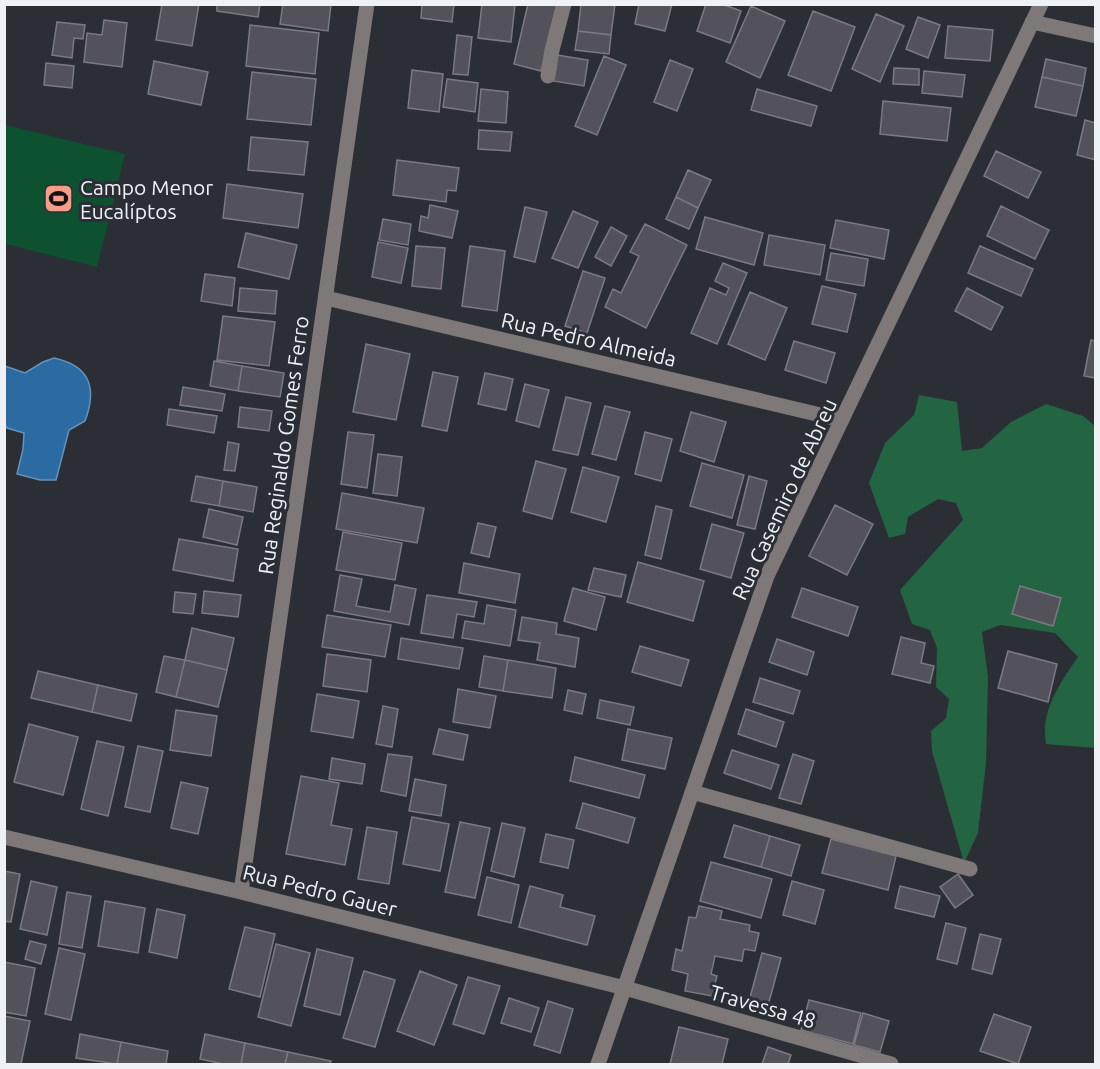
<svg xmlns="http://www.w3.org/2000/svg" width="1100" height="1069" font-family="Ubuntu,sans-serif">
<rect width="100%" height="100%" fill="#2b2f35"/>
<path fill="#0e5131" d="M5,125L125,154L97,267L5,244Z"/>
<path fill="#236442" d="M919,395L957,402L962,451L982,448L1011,422L1046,404L1083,416L1095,426V748L1046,744C1040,711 1060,683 1078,657L1055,633L1000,625L982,632L988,677L986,763L978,833L964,863L932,751L931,731L946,718L949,699L936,687L937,648L930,630L912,624L900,590L963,520L956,503L938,499L908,517L905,534L889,538L869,483L885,443L914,415Z"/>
<path fill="#2c6ba2" stroke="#6693bb" stroke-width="1.5" d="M54,358C91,366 97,389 85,421L69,430L56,480H40L17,474L23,449L24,433L7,428L5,424V366L25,373L43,362Z"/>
<path fill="#535159" stroke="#7b7a82" stroke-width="1.5" d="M162,4H199L192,46L156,40Z
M217,4H260L258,17L217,11Z
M283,4H331L328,31L280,24Z
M422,4H454L452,22L421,18Z
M482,4H515L511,42L478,38Z
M528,4H557L541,71L514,64Z
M581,4H615L611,35L578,31Z
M639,4H672L665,31L635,24Z
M706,4H722L741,11L730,43L697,31Z
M751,6L785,21L760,78L726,62Z
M813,11L855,27L831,91L788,75Z
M876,14L904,26L880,82L852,69Z
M918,17L940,25L928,58L906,49Z
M104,20L127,23L122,67L84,62L87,33L102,35Z
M57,22L85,25L83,39L74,38L72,58L52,55Z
M250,25L319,33L315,74L246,66Z
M948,26L993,30L990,61L945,58Z
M578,31L611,35L609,54L575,50Z
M457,35L472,37L468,75L453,74Z
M551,54L588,60L584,86L547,80Z
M604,56L626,65L597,135L575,126Z
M1046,59L1086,68L1083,86L1042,77Z
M670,60L693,69L677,111L654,102Z
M154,61L208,72L201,105L148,94Z
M46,63L74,66L72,88L44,85Z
M894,68L919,69V85L893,84Z
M412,70L443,74L439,112L408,108Z
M924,71L965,75L962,97L922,93Z
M252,72L316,79L311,125L247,119Z
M1042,77L1083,86L1076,116L1035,107Z
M447,79L478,83L475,112L443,107Z
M481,89L508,92L506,123L478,121Z
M757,89L817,106L811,126L751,110Z
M883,101L951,108L947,141L880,134Z
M1085,120L1096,123V160L1077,155Z
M479,130L512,132L510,151L478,149Z
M251,137L308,142L304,175L248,170Z
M996,151L1041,172L1028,198L984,176Z
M397,160L459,168L456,191L447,190L446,202L393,195Z
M688,170L711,180L698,208L676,197Z
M227,184L303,194L298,228L223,218Z
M676,197L698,208L689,229L666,219Z
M430,205L458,211L452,238L419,231L421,216L428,218Z
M1001,206L1049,230L1035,259L987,236Z
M525,207L547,212L535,262L514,257Z
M573,211L598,222L578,268L552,258Z
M705,217L763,233L754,265L696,249Z
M383,219L411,224L408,245L379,240Z
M836,220L889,230L884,259L830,248Z
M645,224L687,245L646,328L605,307L613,289L621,293L639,256L630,252Z
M611,227L627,236L611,266L595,257Z
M246,233L297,245L289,279L238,267Z
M769,235L825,245L820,275L764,265Z
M378,242L408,248L401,283L372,277Z
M416,246L445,248L441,289L412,286Z
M470,246L505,251L497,311L462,306Z
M980,246L1033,269L1021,296L968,273Z
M831,253L868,259L864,286L826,280Z
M723,263L747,273L717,344L691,333L710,288L726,295L729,288L715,281Z
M583,271L605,278L587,333L565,326Z
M205,274L235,278L232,306L201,301Z
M822,286L856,294L847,332L812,324Z
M240,288L277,291L275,314L238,311Z
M967,288L1003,307L991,330L955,311Z
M750,292L787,308L765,360L728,344Z
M223,316L275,322L269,366L217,360Z
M1091,340L1096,341V378L1084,376Z
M794,341L835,353L826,383L785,370Z
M366,344L410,354L396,420L353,412Z
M214,361L242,366L238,391L210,386Z
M242,366L284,373L280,397L238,391Z
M433,372L458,377L447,431L422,426Z
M485,373L513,379L506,410L478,404Z
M525,384L549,390L539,427L516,421Z
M183,387L225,394L222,411L180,405Z
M566,397L591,403L578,455L553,450Z
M605,406L630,412L616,460L592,454Z
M240,407L272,411L269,431L238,427Z
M169,409L217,416L214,433L167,425Z
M691,412L726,422L714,462L680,451Z
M348,432L374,435L367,488L341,484Z
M645,432L672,439L661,481L635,474Z
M228,442L239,444L235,471L224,470Z
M378,454L402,457L397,496L373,493Z
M536,461L566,469L552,519L523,511Z
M702,463L744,475L732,518L690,506Z
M583,467L619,477L606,522L571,512Z
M196,476L223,481L219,506L191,501Z
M749,476L767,481L755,529L737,525Z
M223,481L257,487L253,512L219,506Z
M342,493L424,508L417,543L336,529Z
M835,505L873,524L847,575L809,556Z
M656,506L672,510L661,559L645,555Z
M209,509L243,517L237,545L203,537Z
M478,523L496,527L489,557L471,553Z
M712,524L744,533L731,578L700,569Z
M343,532L402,543L395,580L336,570Z
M179,539L238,549L233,581L173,570Z
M638,562L704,581L693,621L627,602Z
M464,563L520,574L515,603L459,593Z
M594,568L626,575L621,597L588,590Z
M340,575L362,579L356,606L390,612L395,585L416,589L409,625L334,611Z
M1020,586L1061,598L1053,626L1012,614Z
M573,588L605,597L596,630L564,621Z
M802,588L858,607L848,636L792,617Z
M204,591L241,595L238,617L202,613Z
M175,592L196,594L193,614L173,612Z
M427,595L477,602L474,617L457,614L453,638L421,633Z
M487,605L516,610L510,646L462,638L465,621L484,624Z
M327,615L391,625L385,657L322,647Z
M522,617L557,623L556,634L579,638L575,667L537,660L540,643L518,640Z
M192,628L234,638L227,670L185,660Z
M901,637L925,643L921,663L934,666L930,683L892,674Z
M401,638L463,648L459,669L398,659Z
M777,639L814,652L807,675L769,662Z
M640,646L689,660L681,686L632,672Z
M1008,651L1057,664L1048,702L998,688Z
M327,654L371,660L367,692L323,686Z
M164,656L185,660L176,697L156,692Z
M484,656L508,660L503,691L479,687Z
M185,660L227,670L218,707L176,697Z
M508,660L556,668L552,698L503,691Z
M38,671L98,685L92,712L31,698Z
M760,678L800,691L793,714L753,702Z
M98,685L137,694L131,721L92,712Z
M458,689L496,696L490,728L453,722Z
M568,690L586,694L582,714L564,710Z
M317,694L359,701L353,738L311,731Z
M600,700L634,707L630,725L597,718Z
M383,706L398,709L392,747L376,744Z
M746,709L784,722L776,747L738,734Z
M176,710L217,716L211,756L170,750Z
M29,724L78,737L63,795L14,782Z
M439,729L468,735L463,760L433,754Z
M628,729L672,738L665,769L622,760Z
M97,741L124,747L108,816L81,809Z
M138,746L163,751L150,812L125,807Z
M732,750L779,765L771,789L724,773Z
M388,754L412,757L406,796L381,791Z
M793,754L814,761L801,804L779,798Z
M575,757L645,775L639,798L570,781Z
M332,758L365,764L362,784L329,779Z
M301,776L339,783L331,825L352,829L345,865L286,854Z
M415,779L446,785L441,816L409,811Z
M181,782L208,788L198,834L171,828Z
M583,803L635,818L628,843L576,828Z
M412,817L449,824L440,871L403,864Z
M460,822L490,828L475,898L445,892Z
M502,823L525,828L514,877L491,871Z
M734,825L770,836L761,867L724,857Z
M367,827L397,832L389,884L358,879Z
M546,834L574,840L568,868L540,862Z
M770,836L800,845L791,876L761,867Z
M831,839L896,856L888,890L822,873Z
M711,862L772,879L761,918L700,901Z
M4,871L20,874L11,922L4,921Z
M958,874L973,895L955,908L940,887Z
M487,877L519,885L511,923L478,915Z
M31,881L57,887L47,935L20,929Z
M792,881L824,890L815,924L783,915Z
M530,886L563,895L560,907L595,916L587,945L519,927Z
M900,886L940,896L934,917L895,908Z
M67,892L91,896L82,948L59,944Z
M105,901L145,908L138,953L98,946Z
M699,906L722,911L720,919L750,925L749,931L759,933L755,951L744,949L742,961L715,956L711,974L717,976L712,996L685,991L688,974L672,970L676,949L682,951L689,917L696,918Z
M157,909L185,915L177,958L149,952Z
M946,923L966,928L957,964L937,959Z
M245,927L275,934L260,997L229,989Z
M980,934L1001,939L992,974L972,969Z
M30,941L46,945L41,964L25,959Z
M276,944L310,953L291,1026L258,1017Z
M59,948L85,954L71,1020L45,1014Z
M317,949L353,958L340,1015L304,1006Z
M762,953L781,958L767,1009L748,1005Z
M4,962L35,968L26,1016L4,1012Z
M364,971L395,980L375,1047L343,1038Z
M420,971L457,985L434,1045L397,1031Z
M468,977L500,986L484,1034L453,1024Z
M509,998L539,1008L531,1032L501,1023Z
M809,1000L861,1013L853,1044L801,1030Z
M548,1001L573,1009L560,1053L534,1045Z
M863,1013L889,1021L880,1052L854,1045Z
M994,1014L1031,1027L1018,1064L980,1051Z
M4,1016L30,1021L21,1064H4Z
M679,1027L728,1039L722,1064H670Z
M80,1034L121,1042L117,1064L76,1058Z
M205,1034L245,1043L241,1064H223L200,1059Z
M121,1042L168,1051L166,1064H117Z
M245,1043L288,1052L285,1064H241Z
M768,1047L791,1055L788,1064H762Z
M288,1052L331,1061L330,1064H285Z"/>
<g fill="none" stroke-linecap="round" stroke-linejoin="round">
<path stroke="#7e7978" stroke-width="15" d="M1032,22L1096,36
M548,76L552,50L564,4
M326,298L842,420
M692,792L970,869
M4,837L241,892L625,988L891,1064
M241,892L367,4
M598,1064L767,576L1041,4"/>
</g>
<defs>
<symbol id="stadium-square" viewBox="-11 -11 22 22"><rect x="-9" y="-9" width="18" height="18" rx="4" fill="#f49e8a" stroke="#2b2f35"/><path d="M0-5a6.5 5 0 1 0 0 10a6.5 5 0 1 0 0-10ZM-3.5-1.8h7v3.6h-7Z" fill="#111"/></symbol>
</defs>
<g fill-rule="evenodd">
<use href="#stadium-square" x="42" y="182" width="33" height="33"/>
</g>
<g text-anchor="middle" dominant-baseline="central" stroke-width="6" stroke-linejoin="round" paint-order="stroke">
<g font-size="21" fill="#eef1f5" stroke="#2b2f35" text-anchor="start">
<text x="80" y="187">Campo Menor<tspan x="80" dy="24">Eucalíptos</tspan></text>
</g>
<g font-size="21" fill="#eef1f5" stroke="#2b2f35">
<text transform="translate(589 339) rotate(13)">Rua Pedro Almeida</text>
<text transform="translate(283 445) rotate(-82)">Rua Reginaldo Gomes Ferro</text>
<text transform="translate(784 499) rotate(-65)">Rua Casemiro de Abreu</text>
<text transform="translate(320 890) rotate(14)">Rua Pedro Gauer</text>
<text transform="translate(763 1006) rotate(16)">Travessa 48</text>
</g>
</g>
<rect width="1100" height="1069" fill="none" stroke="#eef1f5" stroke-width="12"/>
</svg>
